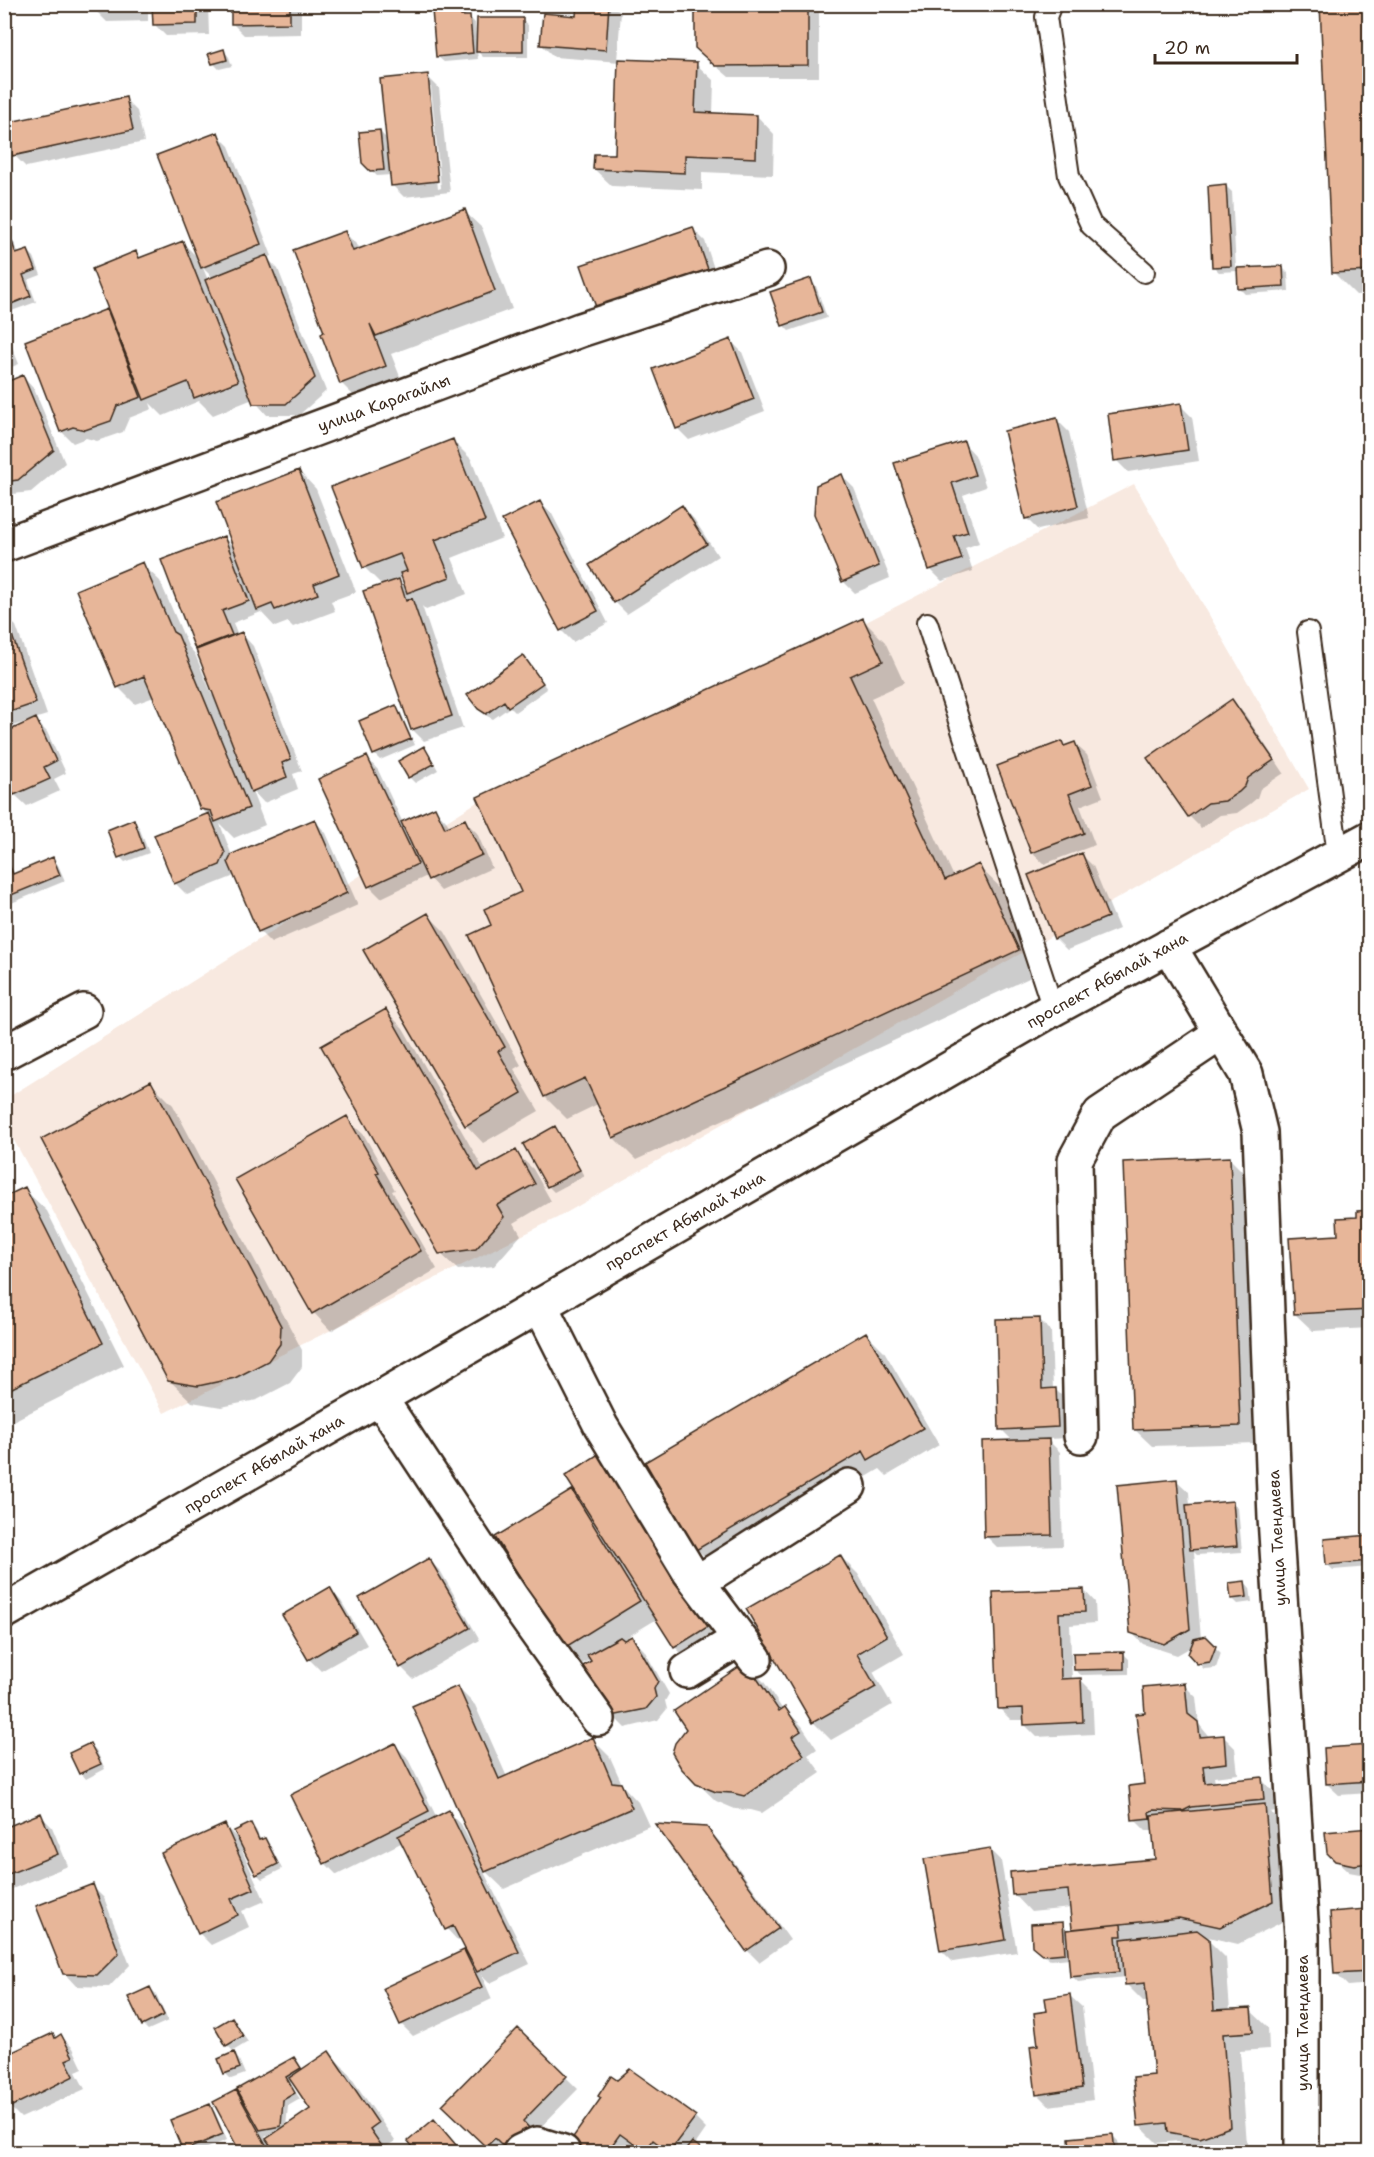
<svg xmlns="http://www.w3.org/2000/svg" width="1374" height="2157" font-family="'Shantell Sans',sans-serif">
<rect width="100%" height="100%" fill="#fff"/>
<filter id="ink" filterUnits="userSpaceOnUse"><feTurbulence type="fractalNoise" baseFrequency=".0167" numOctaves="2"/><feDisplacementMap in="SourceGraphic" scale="12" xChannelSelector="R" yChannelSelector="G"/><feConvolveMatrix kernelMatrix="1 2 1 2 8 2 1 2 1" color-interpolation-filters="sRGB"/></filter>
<g filter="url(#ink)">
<path fill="#f8e9e0" d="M1134,484L1309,789L557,1218L164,1413L5,1124L4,1100L485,797L839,636Z"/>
<path fill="#0003" fill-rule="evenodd" d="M95,4H148V21L107,22L95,10Z
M154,4H208L209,35L166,36L154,24Z
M233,4H301V34L244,35L232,23Z
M441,4H465L466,17H469L475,23L476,35L522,20L528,25V57H483L477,51L478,59L444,62L438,57Z
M579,4H612L621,13L617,60L696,64L714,81L713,114L757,116L774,134L773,175L702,172V190L612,186L594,169L616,156L620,62L554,57L542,45L578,17Z
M696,4H819V77H729L709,60Z
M1370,4V294L1356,295L1334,273Z
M224,51L229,57L232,66L219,69L213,63Z
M427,76L439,88L450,192L404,197L392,185L391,175L377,176L364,163L380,132L388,140ZM428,87H431L441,188L438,189Z
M125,99L137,111L144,142L26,167L14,155Z
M217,134L229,146L272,256L267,258L278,269L326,391L299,415H267L253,399L213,415L199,401L163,416L150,403L152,409L129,418L123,432L97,441L86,438L73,443L61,431L107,311L113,317L136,253L142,259L182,242L199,259ZM203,268L213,278L208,280Z
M1226,186L1232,192L1236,270L1282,267L1288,273L1289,291L1245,294L1239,288L1238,271L1219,272L1213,266Z
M464,211L482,228L512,309L391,354L403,384L359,401L341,383L325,332L345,233L362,250Z
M693,229L705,241L719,284L610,321Z
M9,238L15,244L19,255L28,251L34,257L41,275L28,280L36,302L9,312L4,308V240Z
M810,280L816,286L827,318L789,331L783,325Z
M4,327L19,364L4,370Z
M731,341L742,352L765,411L689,440L677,428Z
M23,377L34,389L65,463L31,492L4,495V385Z
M1180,405L1192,417L1199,461L1128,472L1116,460Z
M1057,420L1069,432L1089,518L1038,530L1026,518Z
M453,441L471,459L502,538L452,558L467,594L426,610L422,606L463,728L424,741L412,729L383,586L364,567ZM402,577L407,590L399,581L390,584L389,582Z
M964,443L975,455L986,487L963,495L979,543L965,548L973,571L942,581L930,569L896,464Z
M299,471L316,489L356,592L331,601L335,611L293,627L288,622L275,627L261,612L233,623L238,635L242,634L253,646L302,771L293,774L298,789L264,803L251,789L265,825L234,838L220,824L232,856L315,821L326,833L358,905L271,943L259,931L234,872L232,877L187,895L175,883L208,815L201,808L154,697L135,704L118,687L142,564L160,581L188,646L195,654L212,695L215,694L163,561L224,538L235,548Z
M842,476L854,488L890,578L855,593L843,581Z
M540,503L552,514L608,623L573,642L561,630Z
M682,507L694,519L718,556L627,614L615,602L591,565Z
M4,615L16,626L47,715L34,719L47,732L66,773L54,779L60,791L27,806L15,795L4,771L29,723L28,721L4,729Z
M863,620L885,642L904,683L871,698L954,877L978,866L1001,888L1040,973L636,1160L614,1138L598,1104L567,1119L545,1097L471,936L493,926L523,893Z
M529,663L547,689L515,712L510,707L493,719L485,715L479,708Z
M1232,701L1244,713L1284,773L1260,789L1257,798L1250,804L1237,813L1220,815L1201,828L1189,816Z
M396,707L401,713L415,745L380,760L374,754Z
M1061,743L1066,747L1075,744L1087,755L1103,797L1080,806L1095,845L1044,864L1032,853L999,767Z
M424,748L429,754L438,770L415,783L409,777Z
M367,758L378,770L403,823L435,809L446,821L450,827L465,821L477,833L492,868L441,891L427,876L381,898L369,886Z
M133,821L139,827L149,853L125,862L120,857Z
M1081,854L1093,866L1119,929L1067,950L1055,938Z
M52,859L58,865L65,881L4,906V865L7,864L15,875Z
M428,915L445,932L521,1065L514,1069L539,1111L483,1143L466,1125Z
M386,1011L403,1028L484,1170L515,1152L533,1169L551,1201L514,1223L521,1235L494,1266L458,1270L440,1253Z
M151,1083L173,1105L302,1350V1367L290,1383L257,1400L221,1407L192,1402L169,1380Z
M346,1118L364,1135L395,1190L392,1191L437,1269L331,1331L314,1313L237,1180Z
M555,1128L560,1133L584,1176L554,1192L548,1186L525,1145Z
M1230,1159L1247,1176L1257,1443L1152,1446L1134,1429Z
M24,1189L47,1211L124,1365L9,1423L4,1433V1199Z
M1370,1212V1328L1313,1331L1295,1314L1340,1236L1359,1218Z
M1039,1319L1051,1331L1053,1390H1056L1068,1402L1069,1438L1047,1439L1060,1452L1063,1546L998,1548L986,1536L1013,1441L1001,1429Z
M866,1333L884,1351L939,1445L887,1476L880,1469L714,1566L697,1549Z
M600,1455L720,1639L687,1659L675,1647L657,1619L619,1642L632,1638L644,1650L669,1694L665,1701L667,1709L658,1720L625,1728L613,1716L591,1659L582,1664L565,1647L572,1492L581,1499Z
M1177,1481L1189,1492L1190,1506L1233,1503L1238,1508L1242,1552L1197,1555L1194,1552L1201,1639L1205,1638L1221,1653L1216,1668L1204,1669L1198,1663L1193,1646L1177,1655L1143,1644L1131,1632Z
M1370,1537V1567L1333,1570L1327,1564Z
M840,1556L858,1574L904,1654L873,1672L892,1705L831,1740L813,1722Z
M429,1560L441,1572L480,1640L413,1679L401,1667Z
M1245,1582L1250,1588L1252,1602L1238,1604L1232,1598Z
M330,1589L341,1601L367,1645L321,1671L309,1659Z
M1084,1590L1095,1602L1096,1623L1070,1625L1072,1680L1080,1679L1092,1691L1094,1734L1037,1737L1025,1725V1720H1011L999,1708L994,1594Z
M1123,1653L1129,1659V1674L1081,1675L1075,1670Z
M746,1664L764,1682L783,1710L785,1709L802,1726L817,1749L808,1755L821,1773L762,1813L751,1810L735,1809L716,1801L682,1768Z
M1184,1685L1196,1697L1199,1724L1210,1738L1223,1736L1235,1748L1238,1774L1214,1777L1215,1783L1261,1779L1273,1791L1276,1811L1270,1812L1282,1823L1290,1918L1238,1944L1204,1936L1226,1958L1230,2011L1250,2010L1268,2027L1269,2049L1240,2051L1247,2144L1224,2152H1207L1187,2149L1179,2141L1157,2143L1140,2126L1156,2076L1148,2002H1144L1127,1985L1126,1977L1078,1982L1072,1976L1070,1958L1050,1960L1040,1952L1062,1923L1068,1931L1076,1930L1073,1928L1071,1908L1031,1912L1014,1894L1157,1860L1154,1831H1146L1134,1819L1145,1786L1147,1714Z
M458,1688L475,1705L507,1777L592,1739L610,1757L623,1786L638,1802L649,1826L504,1889L482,1868L530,1964L490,1983L481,1974L492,1999L413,2036L401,2024L385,1988L464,1951L471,1959L462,1939L458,1941L447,1929L403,1842L337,1875L325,1863L395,1745L407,1757L437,1818L449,1812L461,1824L481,1864L483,1863Z
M90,1745L96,1750L105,1769L86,1779L81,1773L71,1754Z
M1370,1747V1793L1339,1795L1327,1784Z
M40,1815L52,1827L68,1866L12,1889L4,1882V1830Z
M250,1825L256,1830L261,1841L264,1840L270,1845L282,1869L262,1879L257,1874L245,1850L242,1851L265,1901L242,1911L249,1927L211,1945L199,1933L225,1826L240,1841Z
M658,1826L707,1829L719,1841L790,1940L759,1962L747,1950Z
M1370,1830V1876L1349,1872L1328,1852Z
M989,1849L1001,1861L1017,1952L953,1962L941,1950Z
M92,1886L104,1898L130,1965L109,1987L76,1986L64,1973Z
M1365,1911L1370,1915V1984L1348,1986L1336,1974Z
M150,1988L156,1994L168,2021L148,2030L143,2025Z
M1070,1996L1082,2007L1093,2100L1049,2106L1037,2094L1040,2046Z
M232,2019L248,2042L233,2051L227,2045Z
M518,2030L578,2089L534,2134L504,2152H493L445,2104Z
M53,2035L57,2038L61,2036L73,2048L83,2069L76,2072L85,2089L21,2118L10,2107Z
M329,2053L346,2070L395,2141L386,2147L390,2152H242L215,2103L236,2092L244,2100L294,2058L303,2070ZM293,2081L312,2110L286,2127L288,2106L300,2099L290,2083ZM277,2133L267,2140L265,2136Z
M234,2054L239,2060L245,2074L231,2079L225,2073Z
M209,2106L215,2112L227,2140L198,2152H187L185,2150Z
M695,2118L706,2129L695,2145L705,2152H644L632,2144L627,2152H586L573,2140Z
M440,2126L461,2152H417V2150Z
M1113,2136L1118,2141L1120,2152H1072L1071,2140Z"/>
<path fill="#e7b699" stroke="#3b2a1e" stroke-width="1.5" d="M94,4H137V9L94,11Z
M152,4H197V24L153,25Z
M231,4H290V23L231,24Z
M439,4H460L461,16H470L473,53L436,57L432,10H440Z
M577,4H609L606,50L540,45L543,13L576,16Z
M695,4H808V65L715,66L695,48Z
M1320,4H1370V271L1332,273Z
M477,18H523V52H476Z
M224,49L227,60L212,64L208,54Z
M618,59L697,62L695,112L757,115L756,158L685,155V173L593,169L594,154H615Z
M428,74L438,181L391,186L380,79Z
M126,97L133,130L12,156L5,123Z
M380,130L384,170L370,171L362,163L359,132Z
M218,132L261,244L201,268L157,155Z
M1226,184L1231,266L1212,267L1208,186Z
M465,209L495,291L376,336L370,324L386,366L340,384L321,334L324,332L293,250L345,231L353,251Z
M693,227L709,272L597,310L581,265Z
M10,236L16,254L28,250L36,270L23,275L31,296L4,307V238Z
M183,241L238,381L194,398L188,382L144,400L92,269L136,251L139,258Z
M267,255L315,378L286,404H253L205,280Z
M1283,266L1284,286L1238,289L1237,268Z
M811,278L822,312L782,326L770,292Z
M107,309L141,397L117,406L111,421L85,430L73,427L60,432L25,341Z
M731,339L754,399L676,429L653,369Z
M23,375L54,450L18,480L4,482V383Z
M1181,403L1188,450L1114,461L1108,414Z
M1057,418L1078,506L1025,519L1004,431Z
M453,439L485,521L435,540L450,577L407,593L400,573L407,571L400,554L363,568L331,487Z
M964,441L975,475L952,483L968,532L954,536L962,559L929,570L894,463Z
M299,470L339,574L314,584L318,594L275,610L272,604L257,610L216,502Z
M842,474L879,566L842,582L814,514L816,485Z
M540,501L598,611L560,631L502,520Z
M682,505L707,544L614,603L589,565Z
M224,536L249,601L222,611L232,635L195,649L161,560Z
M143,562L173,632L178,635L249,808L215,822L211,811L200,809L144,676L117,688L76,590Z
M399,579L406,601L412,598L452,716L411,730L363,591Z
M4,613L36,703L4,714Z
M863,618L883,661L850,676L945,880L979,864L1019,950L613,1138L585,1078L544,1097L469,935L491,925L484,909L521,892L477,797Z
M242,632L291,759L282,763L287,777L251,792L196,650Z
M523,655L543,683L508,707L504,701L486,714L478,709L467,695Z
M1232,699L1274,760L1248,778L1245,786L1239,792L1225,801L1208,803L1188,817L1147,758Z
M396,705L411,739L373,755L359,721Z
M36,718L56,761L44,767L50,779L14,795L4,775V733Z
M1062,741L1064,746L1075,742L1092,785L1069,794L1084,833L1031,853L997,766Z
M424,746L434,764L408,778L398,761Z
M367,756L418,864L368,887L318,779Z
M435,807L445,828L465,819L482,855L428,880L401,822Z
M209,813L225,853L220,865L174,884L154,835Z
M134,819L144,848L118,858L107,830Z
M315,819L347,893L258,932L228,862L232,854Z
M1082,853L1108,917L1054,939L1028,875Z
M53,857L60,875L4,898V863L8,862L13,874Z
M428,913L505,1047L498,1051L522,1093L465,1126L363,950Z
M386,1009L478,1171L516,1150L535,1184L497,1205L504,1217L476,1249L439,1254L321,1046Z
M151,1081L281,1326L280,1344L268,1361L235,1378L198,1386L168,1381L41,1139Z
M347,1116L379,1172L376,1173L421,1251L312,1314L235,1179Z
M555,1126L580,1170L547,1187L523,1144Z
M1230,1157L1240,1426L1133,1430L1123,1162Z
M25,1187L103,1343L4,1392V1197Z
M1370,1210V1310L1294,1314L1289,1238L1338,1235L1337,1218L1357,1217V1211Z
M1040,1318L1042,1389L1056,1388L1058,1427L999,1430L996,1319Z
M866,1332L923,1428L868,1460L863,1451L696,1550L645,1462Z
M1049,1439L1052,1535L984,1537L982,1441Z
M600,1453L709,1626L674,1648L565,1476Z
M1177,1479L1190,1629L1164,1644L1130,1633L1117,1485Z
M572,1490L640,1601L564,1648L495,1537Z
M1233,1501L1237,1546L1190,1550L1186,1505Z
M1370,1535V1561L1326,1565L1324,1539Z
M840,1555L887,1636L857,1654L876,1687L812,1723L746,1609Z
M429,1558L470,1628L400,1668L359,1598Z
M1245,1581L1247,1597L1231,1599L1229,1583Z
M330,1587L356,1632L308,1660L282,1615Z
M1084,1589L1085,1612L1059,1613L1061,1679L1081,1678L1083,1722L1024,1725L1023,1708L998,1709L993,1592Z
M632,1636L658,1681L654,1689L656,1697L646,1709L612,1716L583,1666L591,1661L587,1655L620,1637L624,1640Z
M1206,1636L1216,1646L1210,1662L1197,1664L1188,1654L1194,1639Z
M1124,1652V1669L1074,1670L1073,1653Z
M746,1662L779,1711L785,1707L801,1731L792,1737L804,1755L744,1796L732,1793L716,1792L696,1784L681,1768L672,1753L675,1743L686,1729L674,1711Z
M1185,1683L1188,1714L1198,1722L1200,1737L1224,1735L1226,1763L1203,1766L1205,1783L1262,1777L1264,1800L1191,1807L1183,1811L1153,1810L1149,1812L1150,1818L1132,1820L1129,1786L1144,1784L1136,1714L1145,1713L1143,1687Z
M458,1686L499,1779L593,1737L612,1782L621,1783L632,1808L485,1872L412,1706Z
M90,1743L101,1764L79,1774L69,1753Z
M395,1743L429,1811L324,1864L290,1795Z
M1370,1745V1781L1326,1784L1324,1748Z
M1265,1804L1273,1901L1220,1927L1179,1918L1072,1929L1068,1890L1012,1895L1010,1872L1155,1859L1151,1815Z
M449,1810L519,1952L477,1972L453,1926L445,1930L398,1836Z
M41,1813L58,1854L4,1876V1828Z
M251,1823L259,1840L265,1838L278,1864L256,1875L234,1831Z
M225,1824L254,1889L231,1899L238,1915L198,1934L161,1853Z
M655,1824L707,1827L779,1928L746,1951Z
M1370,1828V1863L1354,1865L1335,1861L1327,1853L1325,1832Z
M990,1848L1006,1940L940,1951L924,1859Z
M93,1884L119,1953L97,1975L63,1974L36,1906Z
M1366,1909V1922H1370V1972L1334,1974L1330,1912Z
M1063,1922L1065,1953L1043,1955L1032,1946L1031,1924Z
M1121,1924L1122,1936H1116L1119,1972L1070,1977L1066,1930Z
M1197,1930L1209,1939L1214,2010L1251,2008L1253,2032L1223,2034L1230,2127L1200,2138L1168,2132L1167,2123L1138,2126L1133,2077L1154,2075L1145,1983L1125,1985L1121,1939Z
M464,1950L482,1987L400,2025L383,1988Z
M150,1987L164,2015L142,2026L128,1997Z
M1070,1994L1082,2088L1036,2095L1030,2046L1038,2045L1034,2013L1047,2011L1045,1998Z
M232,2017L243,2036L226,2046L215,2027Z
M518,2028L567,2076L523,2121L530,2129L508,2151L495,2138L486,2147L442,2105Z
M53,2033L55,2038L61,2034L73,2057L66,2060L74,2076L8,2108L4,2099V2056Z
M329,2051L378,2123L370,2129L386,2152H275L266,2139L310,2109L289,2078Z
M234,2052L240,2068L224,2074L218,2059Z
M294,2057L301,2068L286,2077L295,2093L283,2100L281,2126L260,2130L237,2089Z
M630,2069L696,2116L669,2152L653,2140L645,2152L620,2134L607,2152H588L571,2140L601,2098L598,2096L611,2076L617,2080Z
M236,2090L270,2152H240L213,2102Z
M210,2104L223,2134L183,2151L170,2120Z
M434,2119L462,2152H415L416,2151L408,2141Z
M1113,2134L1115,2152H1070L1069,2138Z
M692,2142L707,2152H684Z"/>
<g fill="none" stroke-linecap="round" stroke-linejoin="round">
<defs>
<path id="lane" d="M1051,4L1046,17L1069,176L1091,225L1144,272
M927,623L1053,1009
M1308,632L1338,855"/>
<path id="street" d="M4,545L580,330L767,269
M1169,946L1246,1074L1260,1132L1275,1518L1302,1936V2152
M4,1053L84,1011
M540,1305L601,1426L689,1571L755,1659
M380,1398L512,1598L598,1719
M1081,1436L1075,1160L1100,1114L1221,1033
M698,1582L849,1486
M687,1671L739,1639
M520,2152L537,2144L563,2152"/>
<path id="secondary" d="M4,1612L380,1398L1053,1009L1370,838"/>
</defs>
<use href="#lane" stroke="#3b2a1e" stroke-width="24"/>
<use href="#street" stroke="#3b2a1e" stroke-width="38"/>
<use href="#secondary" stroke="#3b2a1e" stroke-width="38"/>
<use href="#lane" stroke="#fff" stroke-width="20"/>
<use href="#street" stroke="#fff" stroke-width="33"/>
<use href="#secondary" stroke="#fff" stroke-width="33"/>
</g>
</g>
<g text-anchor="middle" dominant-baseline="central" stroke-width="5" stroke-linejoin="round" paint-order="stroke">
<g font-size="16" fill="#3b2a1e" stroke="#fff">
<text transform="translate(384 403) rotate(-20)">улица Карагайлы</text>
<text transform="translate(1107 980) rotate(-29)">проспект Абылай хана</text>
<text transform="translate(685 1221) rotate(-30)">проспект Абылай хана</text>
<text transform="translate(264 1464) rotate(-30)">проспект Абылай хана</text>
<text transform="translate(1277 1538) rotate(-93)">улица Тлендиева</text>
<text transform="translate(1302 2023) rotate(-90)">улица Тлендиева</text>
</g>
</g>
<rect width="1374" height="2157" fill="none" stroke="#fff" stroke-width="24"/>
<rect x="12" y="12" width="1350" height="2133" fill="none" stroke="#3b2a1e" stroke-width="2" filter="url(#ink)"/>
<path d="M1155 54v9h142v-9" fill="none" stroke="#3b2a1e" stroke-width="3"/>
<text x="1164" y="54" font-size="18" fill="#3b2a1e" stroke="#ffffff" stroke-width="4.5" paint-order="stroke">20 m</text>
</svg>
